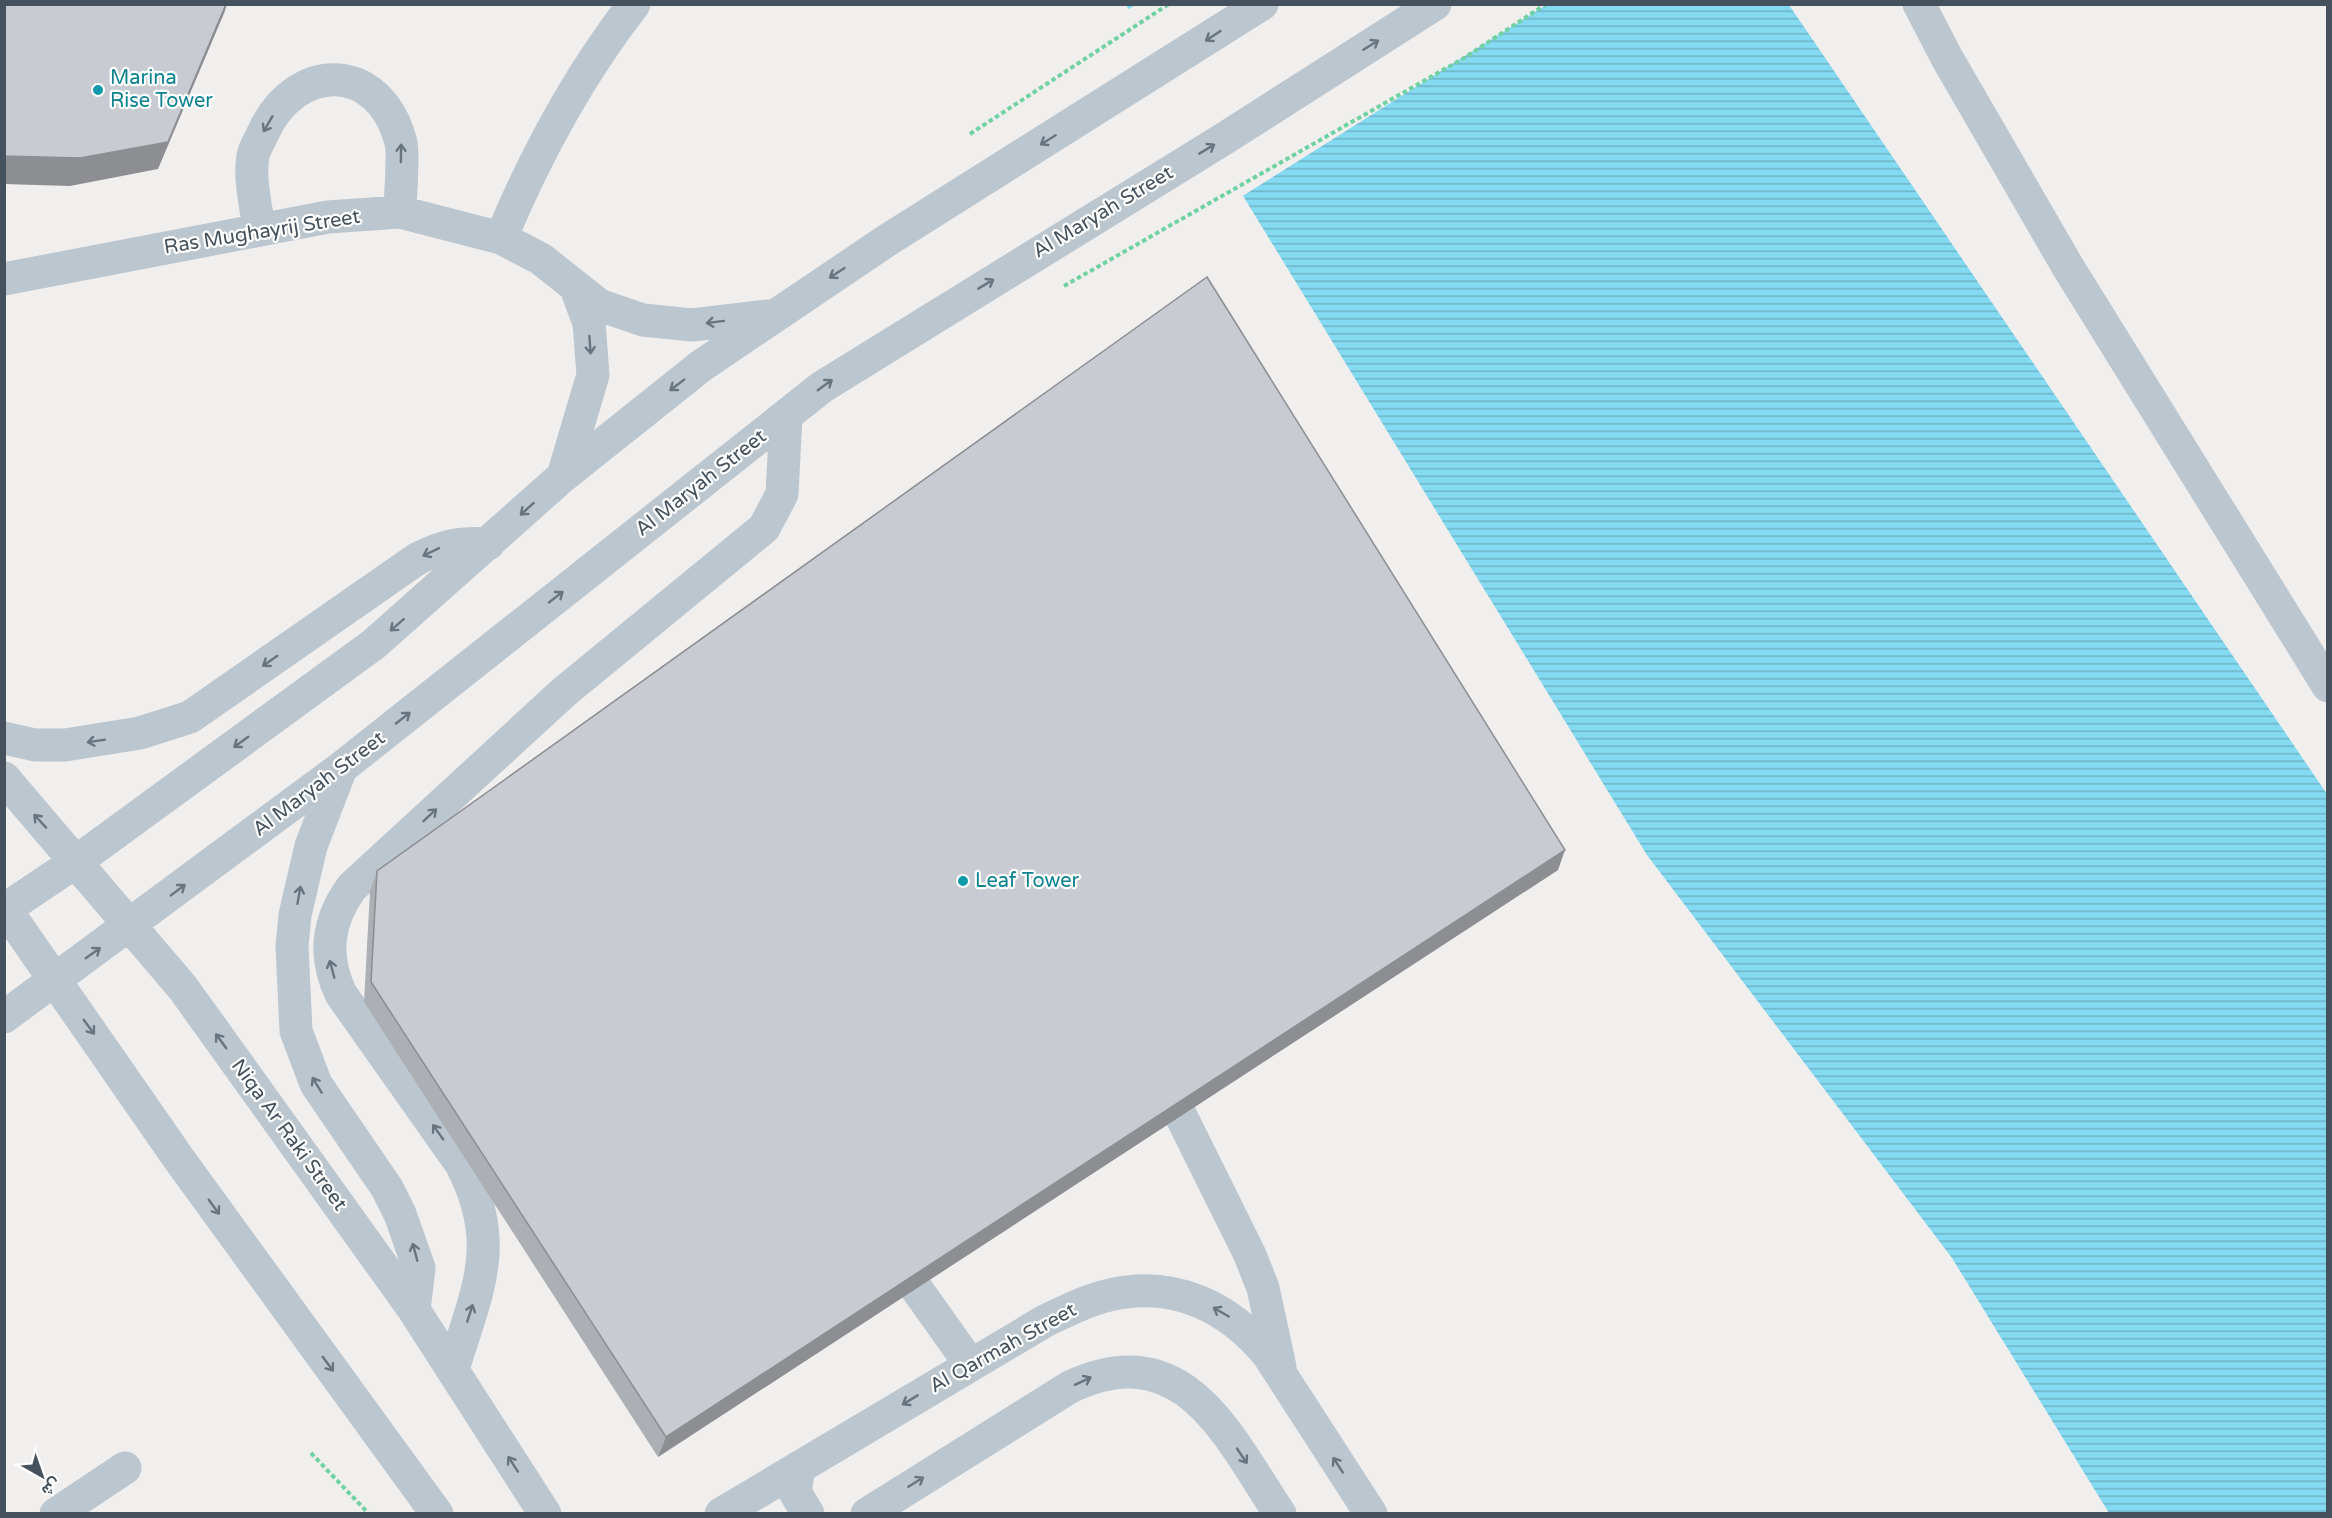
<svg xmlns="http://www.w3.org/2000/svg" width="2332" height="1518" font-family="'Varela Round',Vazirmatn,sans-serif">
<defs>
<pattern id="water-rules" width="6" height="5" patternUnits="userSpaceOnUse" patternTransform="scale(1.5)"><rect width="6" height="5" fill="#84daf1"/><path d="M0 2.5h6" fill="none" stroke="#6eb3c6"/></pattern>
</defs>
<rect width="100%" height="100%" fill="#f1eeee"/>
<path fill="url(#water-rules)" d="M1126,5H1789L2327,794V1513H2109L1952,1258L1647,855Z"/>
<path fill="#f1eeee" d="M1137,4L1546,5L1241,197L1127,10Z"/>
<g fill="none" stroke-linecap="round" stroke-linejoin="round">
<path stroke="#70d2a2" stroke-width="4" stroke-dasharray="4.5 3" stroke-linecap="butt" d="M970,134L1169,4
M1064,286L1464,58L1546,4
M311,1453L369,1514"/>
<path stroke="#bbc6ce" stroke-width="33" d="M1919,4L1947,58L2068,267L2328,686
M259,229C256,206 249,179 253,156C254,149 259,142 262,135C295,60 380,60 401,143C404,155 400,197 400,212
M501,238C536,154 578,76 634,4
M4,279L328,217L400,212L501,238L541,259L599,305L643,320L692,325L768,316
M563,476L593,375L589,323L576,288
M4,738L35,745H65L140,733L190,717L417,559C442,546 460,542 488,544
M341,768L311,846L295,915L292,946L296,1031L316,1084L387,1188L400,1214L419,1268L414,1310
M4,778L183,988L414,1310L545,1514
M4,907L179,1159L437,1514
M4,910L77,861L374,644L563,476L701,366L886,241L1262,4
M4,1017L341,768L822,387L1222,140L1435,4
M1181,1116L1250,1255L1263,1288L1280,1367
M916,1288L970,1364
M453,1369C477,1290 503,1244 461,1164L341,994C323,956 327,921 352,887L564,692L764,528L782,494L786,416
M799,1467L795,1492L808,1514
M56,1514L125,1468
M721,1514L1045,1321C1066,1311 1087,1300 1110,1295C1174,1280 1230,1307 1269,1356L1371,1514
M867,1514L1070,1387C1184,1333 1228,1436 1280,1514"/>
</g>
<path fill="#acafb4" d="M1558,870L658,1457L364,1002L370,891L377,871Z"/>
<path fill="#8c8e92" d="M226,4H227L225,11L158,169L70,186L4,184V156Z
M1565,850L1558,870L658,1457L666,1437Z"/>
<path fill="#c8cbd1" stroke="#8c8e92" stroke-width="1.5" d="M4,4H226L168,142L80,158L4,156Z
M1207,277L1565,850L666,1437L371,982L377,871Z"/>
<defs><path id="oneway-shaft" d="M-6 0H5M1.5-3L5.5 0L1.5 3" fill="none" stroke-width="1.6" stroke-linecap="round" stroke-linejoin="round" transform="scale(1.5)"/></defs>
<g stroke="#68757f">
<use href="#oneway-shaft" transform="translate(1213 36) rotate(147)"/>
<use href="#oneway-shaft" transform="translate(1371 45) rotate(-32)"/>
<use href="#oneway-shaft" transform="translate(268 124) rotate(120)"/>
<use href="#oneway-shaft" transform="translate(1048 140) rotate(148)"/>
<use href="#oneway-shaft" transform="translate(1207 149) rotate(-31)"/>
<use href="#oneway-shaft" transform="translate(401 153) rotate(-89)"/>
<use href="#oneway-shaft" transform="translate(837 273) rotate(147)"/>
<use href="#oneway-shaft" transform="translate(986 284) rotate(-31)"/>
<use href="#oneway-shaft" transform="translate(715 322) rotate(173)"/>
<use href="#oneway-shaft" transform="translate(590 345) rotate(86)"/>
<use href="#oneway-shaft" transform="translate(677 385) rotate(143)"/>
<use href="#oneway-shaft" transform="translate(825 385) rotate(-36)"/>
<use href="#oneway-shaft" transform="translate(527 509) rotate(138)"/>
<use href="#oneway-shaft" transform="translate(431 552) rotate(154)"/>
<use href="#oneway-shaft" transform="translate(556 597) rotate(-38)"/>
<use href="#oneway-shaft" transform="translate(397 625) rotate(139)"/>
<use href="#oneway-shaft" transform="translate(270 661) rotate(145)"/>
<use href="#oneway-shaft" transform="translate(403 718) rotate(-38)"/>
<use href="#oneway-shaft" transform="translate(96 741) rotate(171)"/>
<use href="#oneway-shaft" transform="translate(241 742) rotate(144)"/>
<use href="#oneway-shaft" transform="translate(430 815) rotate(-43)"/>
<use href="#oneway-shaft" transform="translate(40 821) rotate(-133)"/>
<use href="#oneway-shaft" transform="translate(178 890) rotate(-37)"/>
<use href="#oneway-shaft" transform="translate(299 895) rotate(-80)"/>
<use href="#oneway-shaft" transform="translate(93 953) rotate(-35)"/>
<use href="#oneway-shaft" transform="translate(332 969) rotate(-105)"/>
<use href="#oneway-shaft" transform="translate(89 1027) rotate(54)"/>
<use href="#oneway-shaft" transform="translate(221 1041) rotate(-126)"/>
<use href="#oneway-shaft" transform="translate(317 1085) rotate(-121)"/>
<use href="#oneway-shaft" transform="translate(438 1132) rotate(-125)"/>
<use href="#oneway-shaft" transform="translate(214 1207) rotate(54)"/>
<use href="#oneway-shaft" transform="translate(415 1252) rotate(-105)"/>
<use href="#oneway-shaft" transform="translate(1221 1312) rotate(-150)"/>
<use href="#oneway-shaft" transform="translate(470 1313) rotate(-72)"/>
<use href="#oneway-shaft" transform="translate(328 1364) rotate(54)"/>
<use href="#oneway-shaft" transform="translate(1083 1381) rotate(-25)"/>
<use href="#oneway-shaft" transform="translate(910 1400) rotate(149)"/>
<use href="#oneway-shaft" transform="translate(1242 1456) rotate(56)"/>
<use href="#oneway-shaft" transform="translate(513 1464) rotate(-123)"/>
<use href="#oneway-shaft" transform="translate(1338 1465) rotate(-123)"/>
<use href="#oneway-shaft" transform="translate(916 1482) rotate(-32)"/>
</g>
<g fill="#0f9aa8" stroke="#fff" stroke-width="2">
<circle cx="98" cy="90" r="6"/>
<circle cx="963" cy="881" r="6"/>
</g>
<g text-anchor="middle" dominant-baseline="central" stroke-width="4.5" stroke-linejoin="round" paint-order="stroke">
<g font-size="20" fill="#0d838f" stroke="#fff" text-anchor="start">
<text x="110" y="78">Marina<tspan x="110" dy="23">Rise Tower</tspan></text>
<text x="975" y="881">Leaf Tower</text>
</g>
<g font-size="20" fill="#45525d" stroke="#fff">
<text transform="translate(1103 212) rotate(-31)">Al Maryah Street</text>
<text transform="translate(262 232) rotate(-9)">Ras Mughayrij Street</text>
<text transform="translate(701 483) rotate(-38)">Al Maryah Street</text>
<text transform="translate(319 784) rotate(-37)">Al Maryah Street</text>
<text transform="translate(289 1135) rotate(54)">Niqa Ar Raki Street</text>
<text transform="translate(1003 1348) rotate(-29)">Al Qarmah Street</text>
</g>
</g>
<rect width="2332" height="1518" fill="none" stroke="#45525d" stroke-width="12"/>
<g transform="translate(42 1476) rotate(140)" stroke="#ffffff" stroke-width="4.5" paint-order="stroke">
<path d="M0-4.5L10 22L0 15L-10 22Z" fill="#45525d"/>
<text y="-9" font-size="16" font-weight="bold" text-anchor="middle" fill="#45525d">ش</text>
</g>
</svg>
